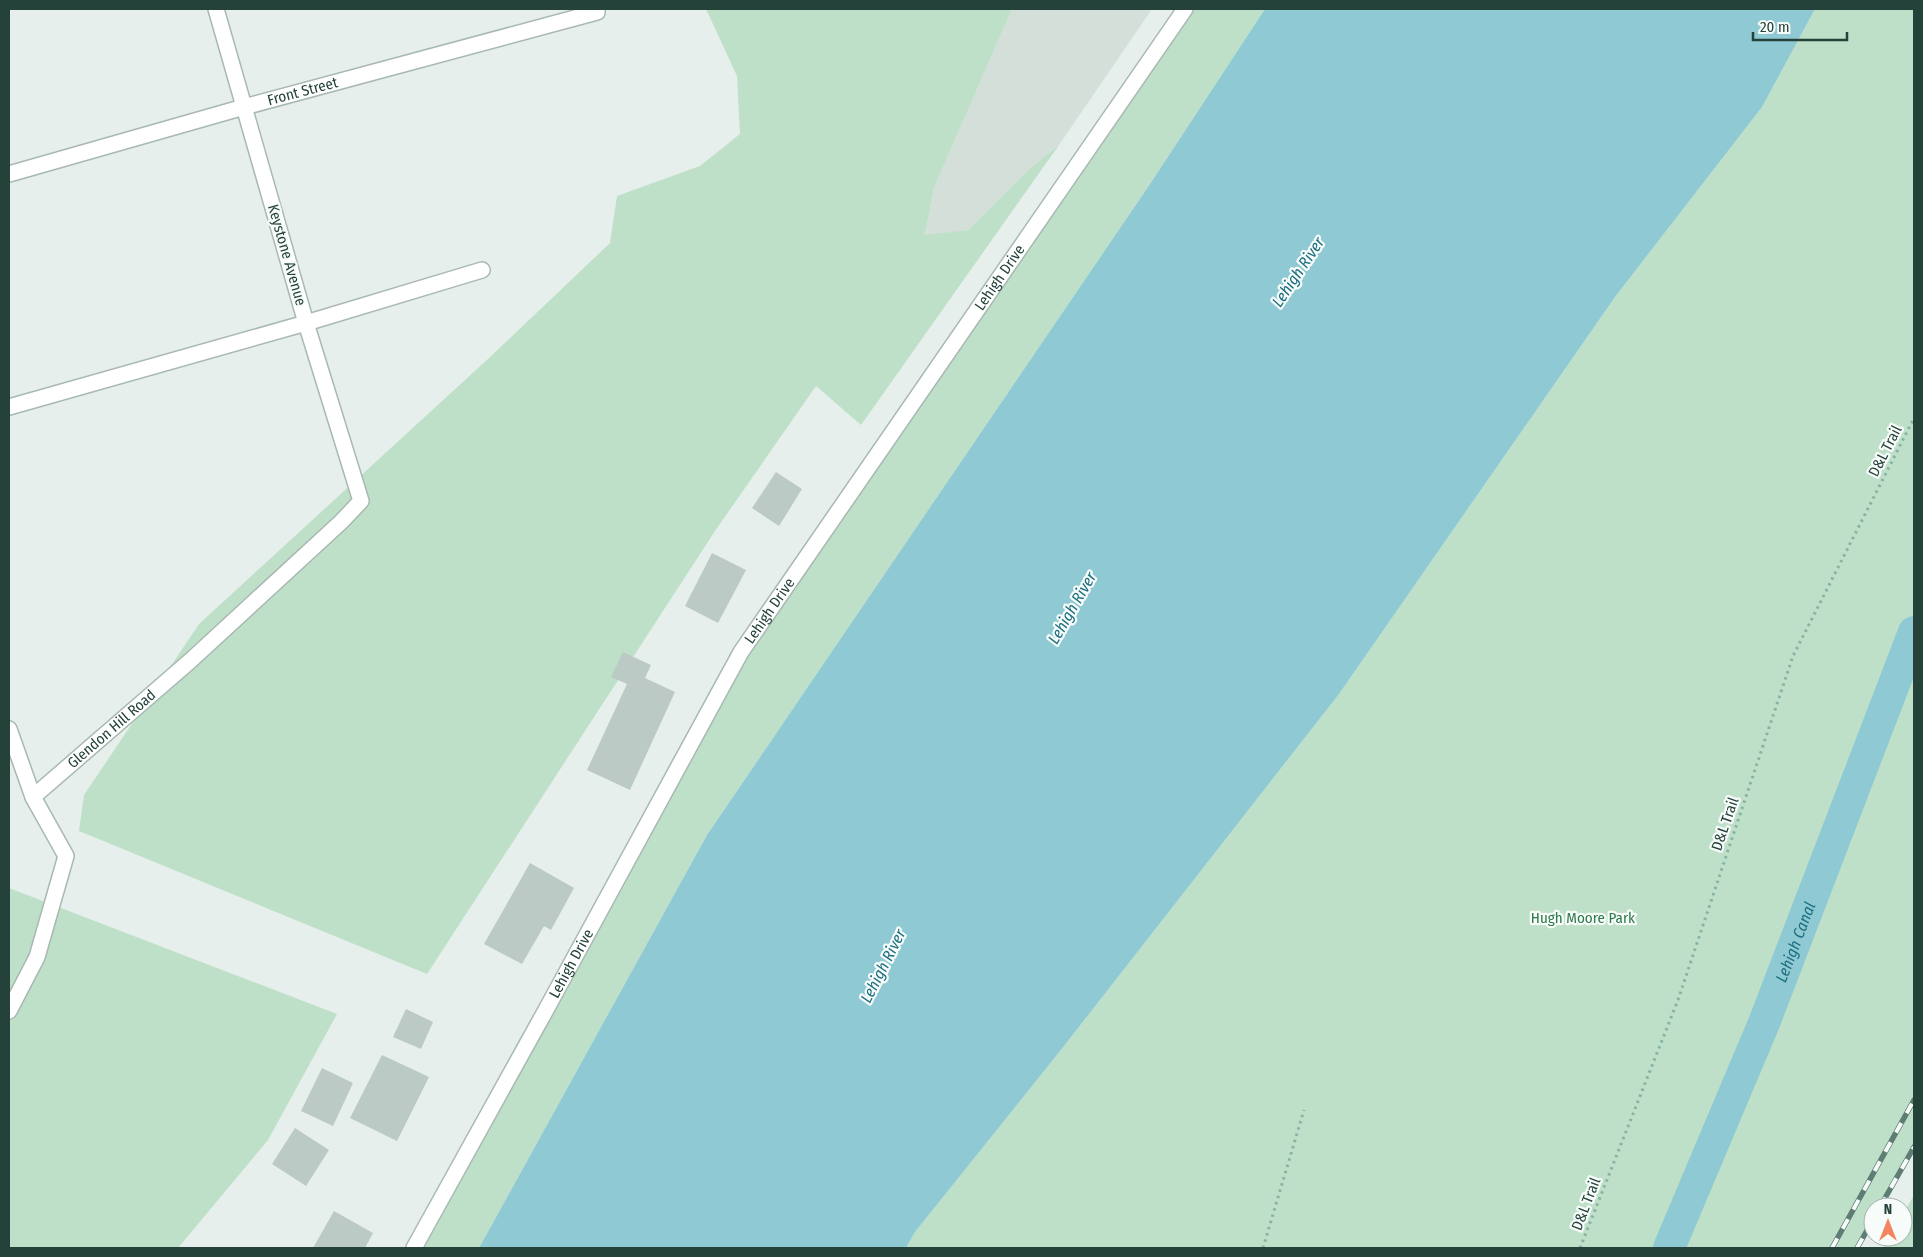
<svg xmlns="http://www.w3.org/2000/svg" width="1923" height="1257" font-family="'Fira Sans Condensed',sans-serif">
<rect width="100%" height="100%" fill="#e6efeb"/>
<path fill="#d4dfda" d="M1012,9H1152L1059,145L1030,168L968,230L925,236L934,188Z"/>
<path fill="#bfe0c8" d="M706,9H1012L934,188L925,235L968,230L1030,168L1059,145L861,425L816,386L715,531L427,974L79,831L84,795L199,624L489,358L610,243L617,196L700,166L740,134L737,76Z
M1185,9H1265L1150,184L707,835L479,1248H414L741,652Z
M1815,9H1914V1147L1880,1207H1873V1220L1857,1248H906L915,1232L1064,1046L1339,694L1615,297L1762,107Z
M9,888L337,1014L268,1140L178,1248H9Z
M1914,1195V1248H1883L1890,1237H1903V1214Z"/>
<path fill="#8ec9d4" d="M1265,9H1815L1762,107L1615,297L1339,694L1064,1046L915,1232L906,1248H479L707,835L1150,184Z"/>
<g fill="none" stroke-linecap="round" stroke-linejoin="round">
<path stroke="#8ec9d4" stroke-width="32" id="s1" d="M1669,1248L1764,1023L1914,632"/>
</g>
<path fill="#bbcac4" d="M776,472L802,489L779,526L752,508Z
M712,553L746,570L718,623L685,606Z
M623,652L651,665L645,678L675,692L630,790L587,770L627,684L611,677Z
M530,863L574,888L551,930L544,926L522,964L484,944Z
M406,1009L433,1022L421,1049L393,1037Z
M382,1055L429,1077L397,1141L350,1118Z
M322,1068L353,1083L333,1126L301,1111Z
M295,1128L329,1150L306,1186L272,1164Z
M334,1211L373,1233L365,1248H313Z"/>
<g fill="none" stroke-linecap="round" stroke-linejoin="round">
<defs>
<g id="minor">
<path id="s2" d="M9,174L244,107L597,12V9"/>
<path d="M9,407L306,323L482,270"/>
<path d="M9,729L33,797L66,856L37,957L9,1011"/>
<path id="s3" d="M33,797L190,661L341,522L361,501L306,323L216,9"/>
<path id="s4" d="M414,1248L547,1008L741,652L1185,9"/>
</g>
</defs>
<use href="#minor" stroke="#a8b8b2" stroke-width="18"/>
<path stroke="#86b3a5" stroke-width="3" stroke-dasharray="2.5 4" stroke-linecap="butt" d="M1263,1248L1304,1110
M1580,1248L1678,1000L1793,656L1914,418"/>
<use href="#minor" stroke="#fff" stroke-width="15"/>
<defs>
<path id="rail" d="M1880,1207L1914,1147
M1832,1248L1914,1100
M1857,1248L1873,1220"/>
</defs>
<use href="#rail" stroke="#5f7d75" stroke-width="5.5"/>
<use href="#rail" stroke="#f7fbf9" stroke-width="4" stroke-dasharray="11" stroke-linecap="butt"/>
</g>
<g text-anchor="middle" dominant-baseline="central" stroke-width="4.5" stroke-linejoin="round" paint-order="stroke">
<g font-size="15" fill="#24423a" stroke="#f7fbf9">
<text stroke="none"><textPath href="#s2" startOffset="305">Front Street</textPath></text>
<text transform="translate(287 255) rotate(74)">Keystone Avenue</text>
<text stroke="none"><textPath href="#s4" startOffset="1135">Lehigh Drive</textPath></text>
<text transform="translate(1885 451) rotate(-63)">D&amp;L Trail</text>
<text stroke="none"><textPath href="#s4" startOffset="730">Lehigh Drive</textPath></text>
<text stroke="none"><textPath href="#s3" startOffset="104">Glendon Hill Road</textPath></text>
<text transform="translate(1725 824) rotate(-71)">D&amp;L Trail</text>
<text stroke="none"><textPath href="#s4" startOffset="325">Lehigh Drive</textPath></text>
<text transform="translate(1586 1204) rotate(-69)">D&amp;L Trail</text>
</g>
<g font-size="15" fill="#2d7a4b" stroke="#f7fbf9">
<text x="1583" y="918">Hugh Moore Park</text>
</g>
<g font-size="16" font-style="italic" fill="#1c6f80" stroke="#f7fbf9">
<text transform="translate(1298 272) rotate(-56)">Lehigh River</text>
<text transform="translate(1072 608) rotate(-60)">Lehigh River</text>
<text stroke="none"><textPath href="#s1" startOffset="331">Lehigh Canal</textPath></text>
<text transform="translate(883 966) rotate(-63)">Lehigh River</text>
</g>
</g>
<rect width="1923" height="1257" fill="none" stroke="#24423a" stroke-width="20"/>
<g transform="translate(1888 1222)"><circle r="24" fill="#f7fbf9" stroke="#a3b1ad"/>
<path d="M0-4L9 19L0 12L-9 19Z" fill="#f4845f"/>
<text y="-8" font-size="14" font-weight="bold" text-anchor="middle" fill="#24423a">N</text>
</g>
<path d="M1753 32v8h94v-8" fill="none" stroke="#24423a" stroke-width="2.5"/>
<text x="1760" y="32" font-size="15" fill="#24423a" stroke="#f7fbf9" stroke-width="4" paint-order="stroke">20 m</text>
</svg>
